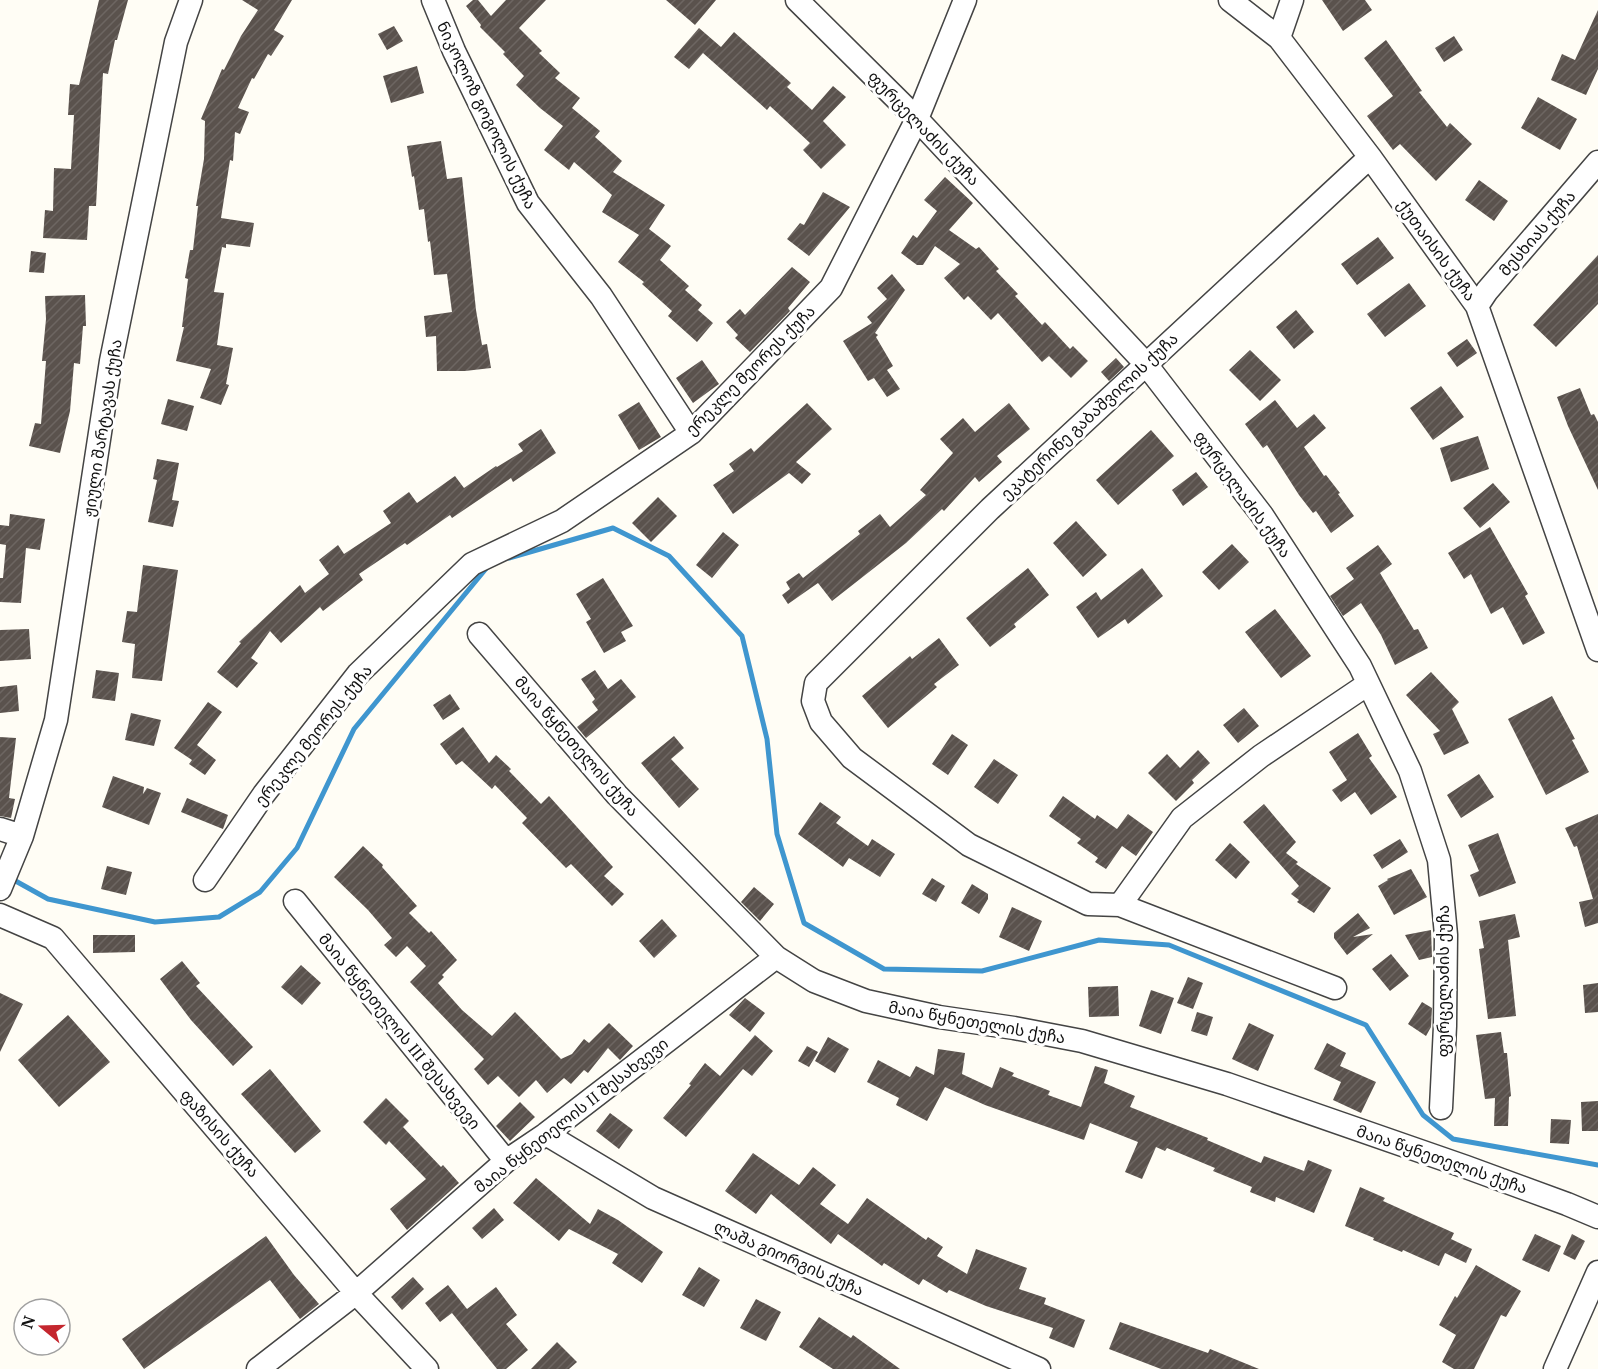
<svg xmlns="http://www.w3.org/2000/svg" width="1598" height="1369" font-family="'PT Serif','Noto Sans Georgian',serif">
<defs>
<pattern id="building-hatch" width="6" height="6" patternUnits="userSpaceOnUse" patternTransform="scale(1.5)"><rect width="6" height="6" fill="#5a524d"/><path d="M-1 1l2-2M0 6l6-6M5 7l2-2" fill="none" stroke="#6d6662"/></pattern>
</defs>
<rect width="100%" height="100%" fill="#fffdf5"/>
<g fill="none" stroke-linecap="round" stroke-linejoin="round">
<path stroke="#3f96cf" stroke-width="5" d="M509,558L613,528L669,556L742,636L767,739L777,834L804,923L884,969L982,971L1099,940L1169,945L1366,1025L1423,1115L1453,1139L1598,1165
M12,879L48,899L155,922L219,917L260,892L297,848L354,729L489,565"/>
</g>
<path fill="url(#building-hatch)" d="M99,0H128L117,40H115L108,74L103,73L96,206H89L87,240L43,238L45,210L53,211L54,168L71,169L74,115H68L70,84L79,85Z
M242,0H292L274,30L284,36L271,56L268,54L254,79L252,78L238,108L249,112L240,134L235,132L233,161L230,160L221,218L254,223L250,247L226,244V248L222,247L214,292L224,293L217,345L233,348L226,384L229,385L221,405L200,398L211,369L176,361L184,327H182L188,279L185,278L190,250H193L198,206H196L204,159L205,121L201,119L222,69L224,70L241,36L258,10Z
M473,0H478L491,16L506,0H546L519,28L542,51L539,53L560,73L555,78L580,98L572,108L600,131L595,137L622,161L613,172L665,205L649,229L671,246L660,260L689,286L685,290L702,305L698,310L713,323L697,342L668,316L672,311L642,284L644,282L618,262L639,235L602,212L612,195L574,162L569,170L544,150L563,126L540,108L516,85L524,76L503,54L505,52L480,27L481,25L466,6Z
M666,0H716L695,25Z
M1322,0H1365L1372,10L1343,31Z
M1598,10V69L1586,95L1551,80L1562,54L1575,60Z
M394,26L403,41L387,50L378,34Z
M699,28L721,47L734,32L791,83L787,87L812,110L833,86L846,97L823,121L846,145L821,169L803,150L810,143L770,106L767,110L703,53L689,69L674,57Z
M1454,36L1463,50L1444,62L1435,48Z
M1386,40L1422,91L1419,92L1447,127L1450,123L1472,144L1436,181L1400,144L1393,150L1367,116L1393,96L1364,58Z
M417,66L424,93L391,103L383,76Z
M1538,97L1577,119L1560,150L1521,128Z
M441,141L447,179L462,177L476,310L482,345L487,344L491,368L465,371H437L436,336L426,337L424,316L452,312L447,274L434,275L430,241L428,242L424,209L419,210L414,176L412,177L407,146Z
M945,177L973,203L949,230L976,249L979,247L999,269L996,271L1018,294L1015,296L1042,325L1045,322L1070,349L1073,346L1088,361L1071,378L1049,356L1042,362L998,313L991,320L968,296L964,300L944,278L960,264L935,246L923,265H917L901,253L913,235L917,238L937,211L924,200Z
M1479,180L1508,201L1494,221L1465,200Z
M823,192L850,207L809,256L787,239L800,223L804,225Z
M1378,237L1394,258L1357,285L1341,264Z
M31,251L46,253L44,273L29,272Z
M1598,255V304L1556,347L1533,325Z
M792,267L810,282L788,308L790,311L750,352L735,338L738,335L726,322L740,309L745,315Z
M892,274L905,290L875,333L878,335L876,337L893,366L887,370L900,389L887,397L874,378L868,381L843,341L872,323L867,317L887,299L877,288Z
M1409,283L1426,306L1385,337L1367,314Z
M85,295L86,326H83L80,364L74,363L70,411L60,453L29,446L35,423L41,424L46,361H42L46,319L45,296Z
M1296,310L1314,332L1294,349L1276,327Z
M1467,339L1477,353L1457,367L1447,353Z
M1250,350L1281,380L1260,401L1229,370Z
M1116,358L1124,367L1109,381L1101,372Z
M702,360L719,384L693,403L676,378Z
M1441,386L1464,417L1433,440L1410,408Z
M1580,388L1591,415L1594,414L1598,422V490L1568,426L1557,397Z
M168,399L194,406L187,431L161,424Z
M1275,400L1297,428L1314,414L1326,428L1304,447L1324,476L1326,475L1340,493L1338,494L1354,516L1331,533L1316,511L1313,513L1299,495L1267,445L1263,448L1245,424Z
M639,402L661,437L639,450L618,415Z
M807,403L832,429L796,462L811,474L802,484L789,473L733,514L713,485L734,471L729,464L751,448L754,452Z
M1009,403L1030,429L997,456L1002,462L979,482L975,477L944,511L942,509L906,543L832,601L818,583L788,604L782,595L790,589L786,582L799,573L803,578L860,534L858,531L880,514L890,527L926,495L920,490L953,453L940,439L963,418L975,432Z
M541,429L556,453L513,482L511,478L452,518L450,515L407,545L405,543L359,574L363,580L323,611L320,607L281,643L270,631L251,658L258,663L237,688L217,672L241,643L239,642L300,585L305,593L329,574L319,560L338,545L344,554L391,523L383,511L409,492L417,503L455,476L464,488L496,466L497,467L523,451L518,444Z
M1151,430L1174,456L1118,505L1096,480Z
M1478,436L1489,469L1451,482L1440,448Z
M157,459L179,463L172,500L179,501L173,527L148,522L157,480L153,479Z
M1196,472L1208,487L1183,506L1172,490Z
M1493,483L1510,502L1480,528L1463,508Z
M658,497L677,516L651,542L632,523Z
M10,514L45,519L40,550L26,548L21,603L0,602V578H3L6,545L0,544V525L9,526Z
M1076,521L1107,555L1083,577L1053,543Z
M1490,527L1528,594L1525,596L1545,633L1523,645L1503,607L1491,614L1471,574L1464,579L1448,553Z
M723,532L739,545L712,578L696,565Z
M1232,544L1249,562L1219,590L1202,572Z
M1378,545L1392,564L1380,573L1414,630L1418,629L1428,648L1395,665L1381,635L1361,603L1343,616L1330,596L1354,579L1346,568Z
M143,565L178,570L162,681L132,678L135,644L122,642L127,611L137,612Z
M1028,568L1049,595L1014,624L1016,627L990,647L966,618Z
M1142,568L1163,596L1128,624L1125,619L1098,638L1076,607L1096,592L1101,600Z
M603,578L633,626L621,632L626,641L604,653L586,622L591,619L576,594Z
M1275,609L1311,656L1281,678L1245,632Z
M29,629L31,659L0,661V630Z
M939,638L959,665L934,684L937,687L888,728L862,696L910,656L912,659Z
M96,670L119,673L115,701L92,698Z
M595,670L608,689L621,679L636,697L586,738L577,727L598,710L592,702L595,699L581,679Z
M1431,672L1459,702L1452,709L1469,743L1444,755L1433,734L1440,731L1406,695Z
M17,685L19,711L0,713V687Z
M450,694L460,709L443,720L433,705Z
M1552,696L1575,739L1572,740L1589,772L1546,795L1508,719Z
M208,702L222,712L197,745L216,760L205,775L189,764L192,760L174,748Z
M1244,708L1259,726L1238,743L1223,725Z
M131,713L161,720L154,746L125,740Z
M463,727L489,763L496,755L511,769L509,771L541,804L549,796L613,867L604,876L624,894L612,906L571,864L566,868L522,823L527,818L495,785L492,789L462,761L456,765L440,744Z
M1358,733L1372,756L1369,758L1397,797L1371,815L1355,792L1341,802L1332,790L1347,780L1329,752Z
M952,734L968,745L948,775L932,764Z
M674,736L684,748L671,759L699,789L679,808L641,763Z
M0,737L16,738L9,798L15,799L11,818L0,816Z
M1198,750L1210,763L1192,780L1194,783L1176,801L1148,773L1167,754L1180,768Z
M994,759L1018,775L998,804L974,787Z
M1479,774L1494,797L1461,818L1447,795Z
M113,776L144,787L143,794L147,788L161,793L149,825L102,807Z
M1063,796L1095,819L1097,815L1117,829L1128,814L1153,832L1136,856L1122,846L1106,869L1095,862L1098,858L1077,843L1081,839L1049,816Z
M187,798L228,815L223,829L181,812Z
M820,802L841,817L836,823L868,846L872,839L895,854L880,877L849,858L843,867L798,834Z
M1264,804L1296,842L1286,853L1298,862L1296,864L1331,888L1314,913L1297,902L1299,900L1291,894L1299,886L1243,822Z
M1598,814V923L1585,927L1579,902L1593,899L1577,846L1574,847L1565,828Z
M1498,833L1516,883L1479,897L1470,875L1479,871L1468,845Z
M1400,839L1408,852L1382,869L1373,855Z
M1230,843L1250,862L1236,879L1215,860Z
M363,846L383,865L382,867L417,906L409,913L429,933L431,931L457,960L442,975L444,977L438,983L462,1010L492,1036L515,1012L561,1059L572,1054L584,1039L589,1043L609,1023L633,1046L620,1060L608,1048L588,1073L584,1070L571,1084L564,1078L547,1093L536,1080L519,1097L498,1076L488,1085L474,1069L484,1059L410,982L426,966L407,946L396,957L384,945L392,938L368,910L334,877Z
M107,866L132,872L126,895L101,889Z
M1411,869L1427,897L1394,915L1378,886L1388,880L1387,879Z
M932,878L945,886L936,902L922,894Z
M972,884L988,894V899L979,914L961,903Z
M754,887L774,904L760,921L741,902Z
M1012,907L1042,921L1029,951L999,937Z
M1358,913L1370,928L1353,937L1373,934L1347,955L1334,938V933Z
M1515,914L1520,937L1508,940L1516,1016L1488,1019L1479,949L1484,948L1479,921Z
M662,919L677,936L654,958L639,941Z
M1431,930L1432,957L1419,960L1405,935Z
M93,935H135V952L93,953Z
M1391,954L1409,976L1390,991L1372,969Z
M182,961L200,983L196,986L253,1047L233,1066L191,1020L160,979Z
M301,965L321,983L302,1005L281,987Z
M1188,977L1203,983L1193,1009L1177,1003Z
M1598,983V1012L1585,1013L1583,985Z
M1118,986L1119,1016L1089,1017L1088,987Z
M1151,990L1174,998L1161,1034L1139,1026Z
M0,993L23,1004L0,1052Z
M745,998L765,1013L750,1032L729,1015Z
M1422,1002L1432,1008L1431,1027L1426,1036L1408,1024Z
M1197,1012L1213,1017L1207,1036L1191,1031Z
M68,1015L110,1062L59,1107L18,1060Z
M1249,1023L1274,1035L1258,1071L1232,1059Z
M1501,1032L1504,1053H1507L1511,1096L1509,1097L1508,1126H1494L1495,1098L1485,1099L1476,1035Z
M755,1035L773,1051L752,1076L743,1069L686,1137L663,1118L691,1085L689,1084L705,1063L720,1076Z
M828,1037L849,1049L835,1073L815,1061Z
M1327,1043L1346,1053L1340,1066L1376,1082L1361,1113L1333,1100L1341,1082L1314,1069Z
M807,1046L818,1052L809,1067L798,1061Z
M938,1049L965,1053L962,1074L992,1088L1000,1067L1014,1073L1012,1076L1050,1091L1048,1095L1081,1107L1095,1066L1108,1070L1104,1083L1135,1096L1130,1107L1208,1138L1207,1140L1261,1163L1264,1156L1304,1171L1308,1160L1332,1170L1314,1213L1276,1197L1275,1202L1250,1192L1252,1187L1213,1171L1215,1168L1167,1148L1165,1151L1156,1147L1142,1179L1125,1172L1138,1142L1090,1123L1084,1140L985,1105L945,1087L927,1121L896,1105L899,1098L867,1082L878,1060L910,1077L916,1066L934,1075Z
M270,1069L321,1131L295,1153L241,1094Z
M386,1098L409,1121L403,1127L441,1167L443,1165L459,1183L407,1230L390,1209L426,1179L389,1141L386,1145L363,1122Z
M1598,1101V1131H1582L1581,1102Z
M520,1102L535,1117L510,1141L496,1126Z
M610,1113L633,1130L619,1149L596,1131Z
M1551,1119L1571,1120L1569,1144L1550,1143Z
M753,1153L799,1185L813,1167L836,1185L820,1204L848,1224L867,1198L926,1240L928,1237L943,1247L937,1256L967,1274L976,1249L1027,1268L1019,1289L1046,1298L1044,1304L1085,1320L1074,1348L1049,1338L1053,1328L986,1306L949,1290L947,1293L923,1279L919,1285L884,1263L882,1266L838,1234L831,1244L771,1194L756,1214L725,1191Z
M536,1178L590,1224L598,1209L618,1220L663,1252L642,1283L612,1263L618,1254L569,1229L559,1241L513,1203Z
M1360,1187L1385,1198L1383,1201L1454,1233L1451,1239L1472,1249L1466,1263L1445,1253L1439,1266L1403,1250L1402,1252L1373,1240L1374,1238L1345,1226Z
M494,1208L504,1220L482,1239L472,1228Z
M1535,1234L1561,1246L1549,1272L1522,1260Z
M1572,1234L1585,1241L1575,1260L1563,1254Z
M266,1236L294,1275L319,1304L300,1319L270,1280L144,1369L122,1339Z
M1476,1265L1521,1291L1506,1317L1501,1315L1474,1369H1454L1442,1362L1456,1335L1439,1325L1455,1296L1457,1298Z
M699,1267L720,1280L704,1307L682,1295Z
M413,1277L424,1289L402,1310L391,1297Z
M448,1285L467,1309L496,1287L517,1315L506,1324L528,1350L506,1369H497L452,1313L440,1322L425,1303Z
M756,1299L781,1312L766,1341L740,1328Z
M819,1317L851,1338L853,1335L900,1369H833L799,1347Z
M1120,1322L1208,1353L1210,1349L1259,1369H1161L1109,1349Z
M557,1342L577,1362L569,1369H531Z"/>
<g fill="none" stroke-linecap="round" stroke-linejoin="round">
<defs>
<path id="minor" d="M433,0L454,51L528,203L601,296L691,433
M797,0L917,119L1145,363L1262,515L1360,666L1410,771L1439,860L1446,935L1445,1026L1441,1108
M1230,0L1279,38L1370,157L1477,306L1598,650
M1279,38L1292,0
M1477,306L1487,291L1598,162
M479,634L617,795L776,957L814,981L866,1001L939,1017L1014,1028L1082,1041L1227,1084L1466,1167L1567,1204L1598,1217
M0,829L22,836
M205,880L264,794L358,674L472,564L562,521L691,433L831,288L917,119L965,0
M0,889L22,836L56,720L111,361L176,42L191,0
M295,901L506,1161
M1120,905L1182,818L1261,756L1368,684
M0,915L53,938L356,1293L427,1369
M1335,988L1120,905L1088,904L969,845L852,758L821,722L813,701L816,683L990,509L1370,157
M546,1134L653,1198L1039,1369
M258,1369L356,1293L506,1161L546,1134L776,957
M1555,1369L1598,1272"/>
</defs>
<use href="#minor" stroke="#444" stroke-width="25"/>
<use href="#minor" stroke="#fff" stroke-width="22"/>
</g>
<g text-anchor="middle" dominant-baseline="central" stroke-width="6" stroke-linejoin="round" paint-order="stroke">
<g font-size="16" fill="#111" stroke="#fff">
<text transform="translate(487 115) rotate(64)">ნიკოლოზ გოგოლის ქუჩა</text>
<text transform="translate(924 128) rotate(46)">ფურცელაძის ქუჩა</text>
<text transform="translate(1537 233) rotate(-49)">მესხიას ქუჩა</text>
<text transform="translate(1437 250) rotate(54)">ქუთაისის ქუჩა</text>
<text transform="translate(750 370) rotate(-45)">ერეკლე მეორეს ქუჩა</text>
<text transform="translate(1089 416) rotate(-43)">ეკატერინე გაბაშვილის ქუჩა</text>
<text transform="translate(102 428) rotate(-81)">ჟიული შარტავას ქუჩა</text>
<text transform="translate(1243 494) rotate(54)">ფურცელაძის ქუჩა</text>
<text transform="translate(313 735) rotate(-51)">ერეკლე მეორეს ქუჩა</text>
<text transform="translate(577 746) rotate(49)">მაია წყნეთელის ქუჩა</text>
<text transform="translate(1443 981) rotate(-90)">ფურცელაძის ქუჩა</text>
<text transform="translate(977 1022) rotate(10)">მაია წყნეთელის ქუჩა</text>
<text transform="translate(400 1031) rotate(51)">მაია წყნეთელის III შესახვევი</text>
<text transform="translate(571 1115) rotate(-38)">მაია წყნეთელის II შესახვევი</text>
<text transform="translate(220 1133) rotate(49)">ფაზისის ქუჩა</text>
<text transform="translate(1442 1159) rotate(19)">მაია წყნეთელის ქუჩა</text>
<text transform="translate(789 1258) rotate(24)">ლაშა გიორგის ქუჩა</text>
</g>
</g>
<g transform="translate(42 1327) rotate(289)"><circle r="28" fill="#ffffff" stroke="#a0a0a0" stroke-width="1.5"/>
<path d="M0-4.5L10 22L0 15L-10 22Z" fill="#c4262e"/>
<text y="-9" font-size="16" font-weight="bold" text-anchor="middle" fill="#111111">N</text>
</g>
</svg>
